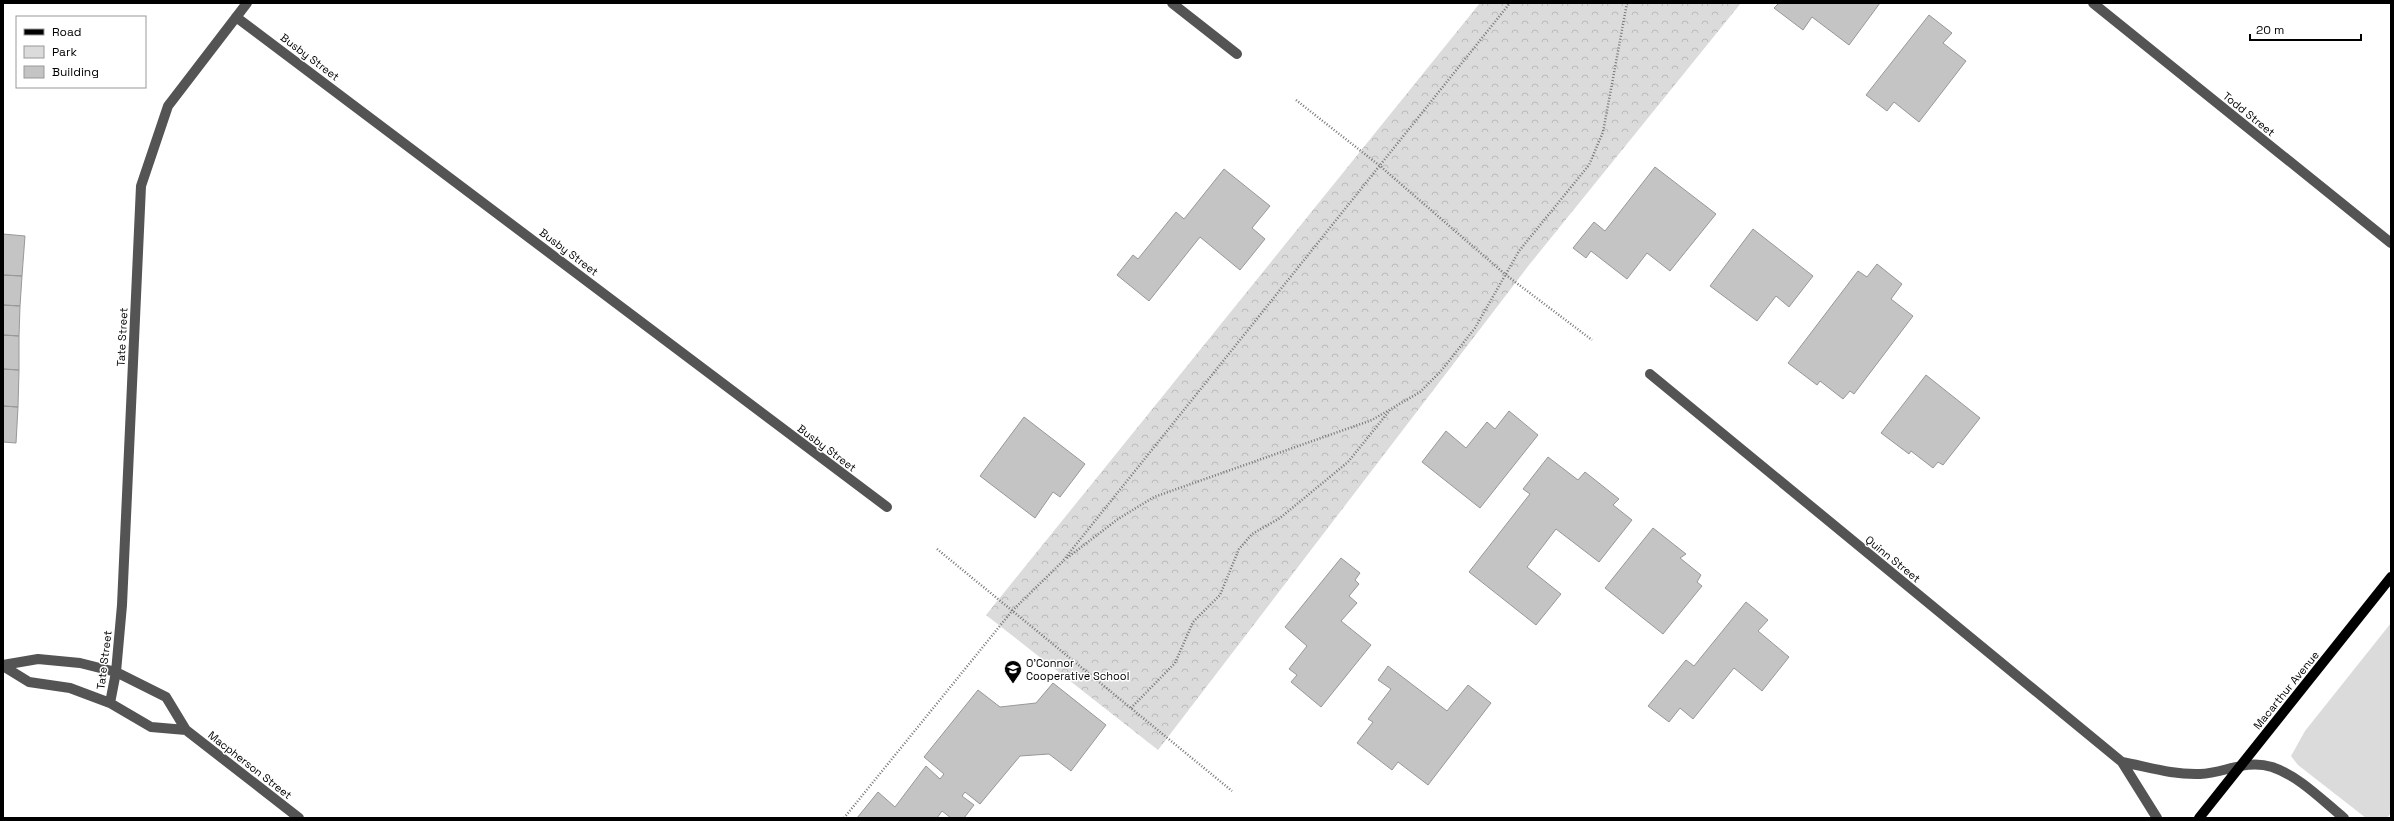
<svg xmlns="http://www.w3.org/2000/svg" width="2394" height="821" font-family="'Space Grotesk',sans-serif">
<defs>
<pattern id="forest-crowns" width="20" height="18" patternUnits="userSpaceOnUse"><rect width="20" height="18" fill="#dbdbdb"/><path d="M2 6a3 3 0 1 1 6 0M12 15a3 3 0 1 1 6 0" fill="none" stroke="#bababa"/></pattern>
</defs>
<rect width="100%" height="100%" fill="#fff"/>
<path fill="#dbdbdb" d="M2391,623V813L2387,818H2366L2298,765L2291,756L2305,731Z"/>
<path fill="url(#forest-crowns)" d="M1480,3H1741L1529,265L1158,750L986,615Z"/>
<path fill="#c4c4c4" stroke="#989898" d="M1779,3H1880L1849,45L1812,17L1803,30L1774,8Z
M1929,15L1952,33L1943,43L1966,61L1919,122L1894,102L1887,111L1866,95Z
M1655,167L1716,214L1670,271L1647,253L1627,279L1591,251L1586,258L1573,248L1594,222L1605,231Z
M1224,169L1270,206L1252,228L1265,239L1240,270L1200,237L1149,301L1117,275L1133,255L1138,259L1176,212L1184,219Z
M1753,229L1813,276L1789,307L1776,296L1757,321L1710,286Z
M3,234L25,236L22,276L3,275Z
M1877,264L1902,284L1891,299L1913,316L1854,394L1850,391L1843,399L1820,381L1817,385L1788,363L1858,271L1867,277Z
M3,275L22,276L20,306L3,305Z
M3,305L20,306L19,336L3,335Z
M3,335L19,336V370L3,369Z
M3,369L19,370L18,407L3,406Z
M1926,375L1980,418L1943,465L1938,462L1933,468L1911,451L1909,454L1881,433Z
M3,406L18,407L16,443L3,442Z
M1509,411L1538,435L1480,508L1422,462L1446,431L1466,448L1487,422L1495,429Z
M1024,417L1085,464L1060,497L1053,492L1035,518L980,476Z
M1548,457L1578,480L1585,472L1619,499L1613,505L1632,520L1599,562L1556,529L1527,567L1561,594L1536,625L1469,572L1530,494L1523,489Z
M1653,528L1686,554L1680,558L1701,575L1697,582L1702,586L1663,634L1605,588Z
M1341,558L1360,573L1355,580L1359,584L1349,596L1357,603L1341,621L1371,645L1321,707L1291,682L1297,675L1289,669L1307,646L1285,627Z
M1746,602L1768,620L1758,631L1789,657L1762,691L1734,668L1693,719L1680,708L1669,722L1648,706L1686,660L1694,666Z
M1388,666L1447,711L1468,685L1491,703L1428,785L1398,762L1392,770L1357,743L1373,722L1368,719L1391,689L1378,680Z
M1053,683L1106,725L1071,771L1049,754L1020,756L980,804L965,792L962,796L974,805L964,818H951L942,811L937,818H857L878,792L895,807L926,766L940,779L944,774L924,757L978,690L1000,707L1036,703Z"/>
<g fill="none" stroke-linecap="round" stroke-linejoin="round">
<path stroke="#767676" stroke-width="2.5" stroke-dasharray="1 2" stroke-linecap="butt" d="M1296,100L1380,166L1506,275L1592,340
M937,549L1232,791
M1067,558L1118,519L1154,497L1372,420L1420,392L1441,371L1475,328L1519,251L1589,165L1603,132L1627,3
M1131,708L1175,663L1193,622L1220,595L1239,549L1252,534L1280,518L1348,462L1390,410
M844,818L1012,611L1062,562L1510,3"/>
<path stroke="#545454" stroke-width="10" d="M1172,3L1237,54
M2093,3L2391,243
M236,17L887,507
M1650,374L2122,762L2157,818
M3,665L38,659L80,663L116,672L166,697L186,730L299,818
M3,666L29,682L70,688L110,703L151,727L186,730
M110,703L116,672L122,605L141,186L168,106L247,3
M2122,762C2148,767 2173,775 2200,774C2225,773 2245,759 2272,767C2299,776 2322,800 2344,818"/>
<path stroke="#000" stroke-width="10" d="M2199,818L2391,577"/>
</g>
<defs>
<symbol id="school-pin" viewBox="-11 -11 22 30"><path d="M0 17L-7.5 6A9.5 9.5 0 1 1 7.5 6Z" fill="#000" stroke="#fff"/><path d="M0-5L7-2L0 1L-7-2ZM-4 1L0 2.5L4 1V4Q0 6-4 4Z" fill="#fff"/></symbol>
</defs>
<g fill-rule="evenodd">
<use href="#school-pin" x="1003" y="659" width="20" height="27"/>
</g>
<g text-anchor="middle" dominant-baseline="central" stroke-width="3" stroke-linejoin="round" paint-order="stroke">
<g font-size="11" fill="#000" stroke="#fff">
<text transform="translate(310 57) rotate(37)">Busby Street</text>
<text transform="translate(2249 114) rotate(39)">Todd Street</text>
<text transform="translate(569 252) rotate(37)">Busby Street</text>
<text transform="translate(122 337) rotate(-87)">Tate Street</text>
<text transform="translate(827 448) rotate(37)">Busby Street</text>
<text transform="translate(1893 559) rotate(39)">Quinn Street</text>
<text transform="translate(104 660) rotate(-83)">Tate Street</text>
<text transform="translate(2286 690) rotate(-51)">Macarthur Avenue</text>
<text transform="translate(250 765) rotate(38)">Macpherson Street</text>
</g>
<g font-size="11" fill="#000" stroke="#fff" text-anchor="start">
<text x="1026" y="663">O'Connor<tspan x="1026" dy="13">Cooperative School</tspan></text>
</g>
</g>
<rect width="2394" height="821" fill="none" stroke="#000000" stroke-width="8"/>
<rect x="16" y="16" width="130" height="72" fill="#ffffff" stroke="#999999"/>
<rect x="24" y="29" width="20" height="6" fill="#000000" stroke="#999999"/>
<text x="52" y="36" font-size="12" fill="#000000">Road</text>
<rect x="24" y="46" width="20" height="12" fill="#dbdbdb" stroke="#999999"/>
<text x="52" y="56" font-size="12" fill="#000000">Park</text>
<rect x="24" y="66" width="20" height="12" fill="#c4c4c4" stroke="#999999"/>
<text x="52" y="76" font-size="12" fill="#000000">Building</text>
<path d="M2250 34v6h111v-6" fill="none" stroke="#000000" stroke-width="2"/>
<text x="2256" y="34" font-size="12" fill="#000000" stroke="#ffffff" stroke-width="3" paint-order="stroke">20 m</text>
</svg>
